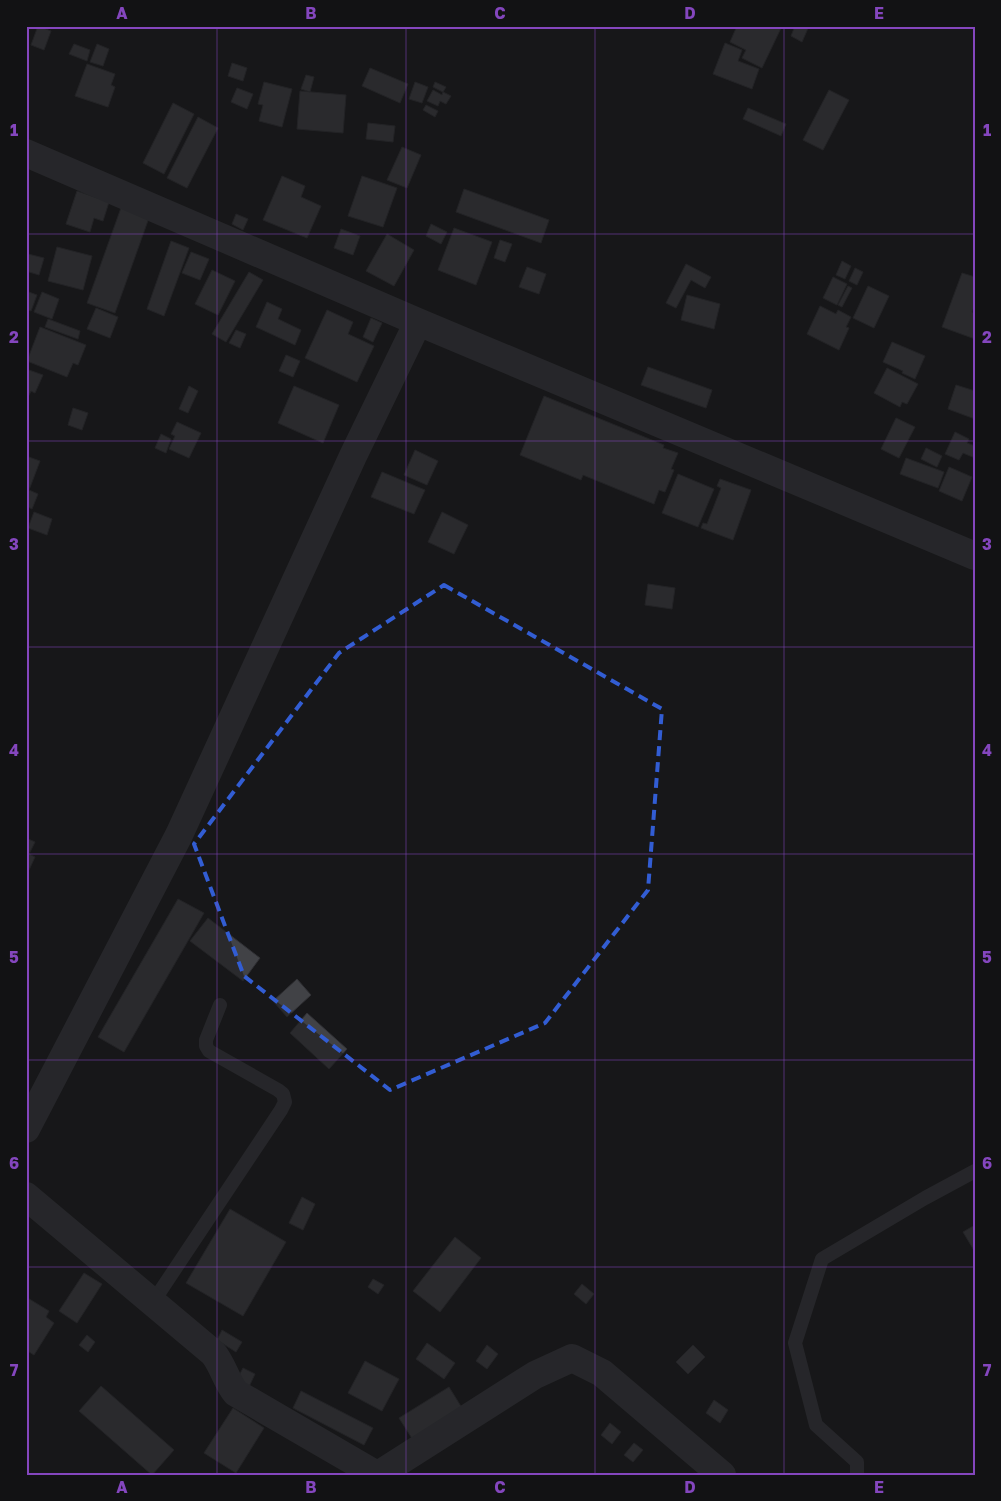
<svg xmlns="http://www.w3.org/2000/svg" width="1001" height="1501" font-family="'Golos Text',sans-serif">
<rect width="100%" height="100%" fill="#171719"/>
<path fill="#414246" stroke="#313135" d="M38,26L51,31L44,50L31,45Z
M737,26H782L762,68L742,58L746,50L730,42Z
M795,26H809L802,42L791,36Z
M725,43L742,50L738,61L759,69L752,89L713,74Z
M74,44L90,50L87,61L69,54Z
M97,44L109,49L103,66L90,62Z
M232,63L247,68L243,81L228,76Z
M87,64L115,74L111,85L115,87L108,107L75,96Z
M370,68L408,84L400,103L362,86Z
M306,75L314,77L310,92L301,89Z
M264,82L292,89L282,127L259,121L263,105L258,104Z
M415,82L428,87L422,103L409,99Z
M435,82L446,87L443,92L433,87Z
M237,88L253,94L247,109L231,102Z
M433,90L442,95L443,92L451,96L446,104L440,101L438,106L427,101Z
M829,90L849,100L823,150L803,140Z
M300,91L346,95L343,133L297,129Z
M173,103L194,114L164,174L143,163Z
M426,105L438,111L435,117L423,110Z
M748,108L786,124L781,136L743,119Z
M198,117L218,128L187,188L167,178Z
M368,123L395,126L393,142L366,139Z
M402,147L421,155L407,188L387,180Z
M282,176L305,186L301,197L321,206L307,238L263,220Z
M362,176L397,188L383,227L348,216Z
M464,189L549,220L541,243L456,212Z
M77,191L109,202L103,221L94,218L90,232L66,224Z
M122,205L150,215L115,313L87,303Z
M236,214L248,219L243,230L232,224Z
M431,224L447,232L441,244L426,236Z
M454,228L492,242L476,285L438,270Z
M341,229L360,236L353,255L334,248Z
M387,234L414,250L394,286L366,271Z
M500,240L512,244L505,262L494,258Z
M171,241L189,248L164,316L147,309Z
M57,247L92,256L83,290L48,281Z
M191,252L209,259L200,280L182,273Z
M28,254L44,258L39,275L26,271Z
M842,261L851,266L845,279L836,275Z
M686,264L711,277L705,288L691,280L676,308L666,303Z
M527,267L546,274L539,294L519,287Z
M855,268L863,272L857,285L849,281Z
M212,270L235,281L218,315L195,304Z
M249,272L263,280L226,342L212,334Z
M962,273L975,277V305L972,312L975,314V339L942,327Z
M833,277L847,284L837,305L823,298Z
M848,286L852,288L842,307L838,305Z
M868,286L889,296L874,328L853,318Z
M26,291L37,295L31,311L26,309Z
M42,292L59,299L52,319L34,312Z
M687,295L720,304L714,329L681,320Z
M267,302L282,309L278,319L301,330L295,345L256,327Z
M820,306L836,314L838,310L851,317L846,327L849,328L839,350L807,334Z
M96,308L118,317L110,338L87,329Z
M327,310L353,322L348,334L374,346L357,382L305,358Z
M371,318L382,323L373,342L363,337Z
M48,319L80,331L78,339L45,327Z
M40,327L86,345L78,365L73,363L67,377L27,361Z
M236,330L246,334L240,348L229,343Z
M892,342L925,356L915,379L902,373L903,371L883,362Z
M286,355L300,361L293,377L279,371Z
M648,367L712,390L706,408L641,385Z
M887,368L918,384L907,404L902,402L900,407L874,393Z
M26,369L43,375L35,393L31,391L27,399Z
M956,385L975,391V419L948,409Z
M189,386L198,391L188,413L179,409Z
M294,386L339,405L323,443L278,423Z
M544,396L664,445L663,448L678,453L671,469L674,470L665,492L659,490L654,504L583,475L581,480L520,455Z
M73,408L88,413L82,430L68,425Z
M896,418L915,427L899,458L881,449Z
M177,422L201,433L189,458L169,449L175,436L171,434Z
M955,432L969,439L967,443L975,446V458L963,453L959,460L945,454Z
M161,434L171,439L166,453L155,448Z
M926,448L942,456L937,467L921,459Z
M415,450L438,461L427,485L404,475Z
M26,456L40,461L29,490L38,494L32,509L26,506Z
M906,458L944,472L938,488L900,474Z
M949,467L972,477L962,501L939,491Z
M382,472L425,490L414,514L371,497Z
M678,474L714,489L698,527L662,513Z
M720,479L751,490L733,540L701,528L703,523L707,524L721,488L717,486Z
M34,512L52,519L47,535L28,528Z
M442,512L468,525L454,554L428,542Z
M648,584L675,588L672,609L645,605Z
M26,838L35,842L29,854L35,857L29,870L26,868Z
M178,899L204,913L124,1052L98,1037Z
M208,918L260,958L243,981L190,941Z
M297,979L311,995L287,1017L273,1001Z
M307,1013L347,1049L329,1069L290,1033Z
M302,1197L315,1204L303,1230L289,1223Z
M230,1209L286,1242L243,1316L186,1283Z
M975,1225V1252L963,1232Z
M455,1237L481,1258L440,1312L413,1291Z
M84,1273L102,1284L77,1323L59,1311Z
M373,1279L384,1285L378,1294L368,1287Z
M582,1284L594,1294L586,1304L574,1294Z
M26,1297L49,1311L46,1317L54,1323L34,1355L26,1350Z
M222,1330L242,1342L236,1352L217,1340Z
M87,1335L95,1342L88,1352L79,1345Z
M427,1343L455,1363L444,1379L416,1359Z
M487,1345L498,1354L487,1369L476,1361Z
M693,1345L705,1357L688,1374L676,1362Z
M365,1361L399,1379L382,1411L348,1393Z
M243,1368L255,1374L247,1391L234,1385Z
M101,1386L174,1450L152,1475L79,1411Z
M449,1387L462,1408L413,1440L399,1418Z
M301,1391L373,1428L364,1445L293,1408Z
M714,1400L728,1410L720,1423L706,1413Z
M233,1408L264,1428L236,1473L204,1453Z
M610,1423L621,1432L612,1444L601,1435Z
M634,1443L643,1450L633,1462L624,1455Z"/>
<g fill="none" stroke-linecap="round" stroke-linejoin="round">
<path stroke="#38393e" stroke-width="14" d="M153,1302L281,1110L285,1102L283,1094L278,1090L209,1051L206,1046V1040L220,1005
M857,1475V1462L816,1425L795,1343L822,1259L925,1198L975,1171"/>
<path stroke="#38393e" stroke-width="28" d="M26,153L418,322L975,556
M26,1129L179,835L353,456L418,322
M26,1196L213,1353C223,1365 226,1381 236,1393L377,1475
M378,1475L535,1375L572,1358L602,1373L722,1475"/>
</g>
<path d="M0 0H1001V1501H0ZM444,585L662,709L648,890L545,1023L390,1090L244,976L194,844L339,653Z" fill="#171719" fill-opacity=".55" fill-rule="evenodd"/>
<path fill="none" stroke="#325dd3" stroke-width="4" stroke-dasharray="10 6" stroke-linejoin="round" d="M444,585L662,709L648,890L545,1023L390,1090L244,976L194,844L339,653Z"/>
<path fill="none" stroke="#8446be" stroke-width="1" stroke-opacity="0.55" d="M217,26V1475M406,26V1475M595,26V1475M784,26V1475M26,234H975M26,441H975M26,647H975M26,854H975M26,1060H975M26,1267H975"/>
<rect width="1001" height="1501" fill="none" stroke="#121214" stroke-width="55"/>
<rect x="28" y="28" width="946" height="1446" fill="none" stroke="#8446be" stroke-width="2"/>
<g font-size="16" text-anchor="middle" font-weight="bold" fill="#8446be">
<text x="122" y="19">A</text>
<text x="311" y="19">B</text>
<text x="500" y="19">C</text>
<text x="690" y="19">D</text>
<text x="879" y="19">E</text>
<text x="14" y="136">1</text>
<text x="987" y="136">1</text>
<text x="14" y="343">2</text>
<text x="987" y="343">2</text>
<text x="14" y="550">3</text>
<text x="987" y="550">3</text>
<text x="14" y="756">4</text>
<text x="987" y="756">4</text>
<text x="14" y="963">5</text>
<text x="987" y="963">5</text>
<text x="14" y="1169">6</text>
<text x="987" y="1169">6</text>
<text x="14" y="1376">7</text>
<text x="987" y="1376">7</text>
<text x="122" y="1493">A</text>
<text x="311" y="1493">B</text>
<text x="500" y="1493">C</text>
<text x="690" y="1493">D</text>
<text x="879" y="1493">E</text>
</g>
</svg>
